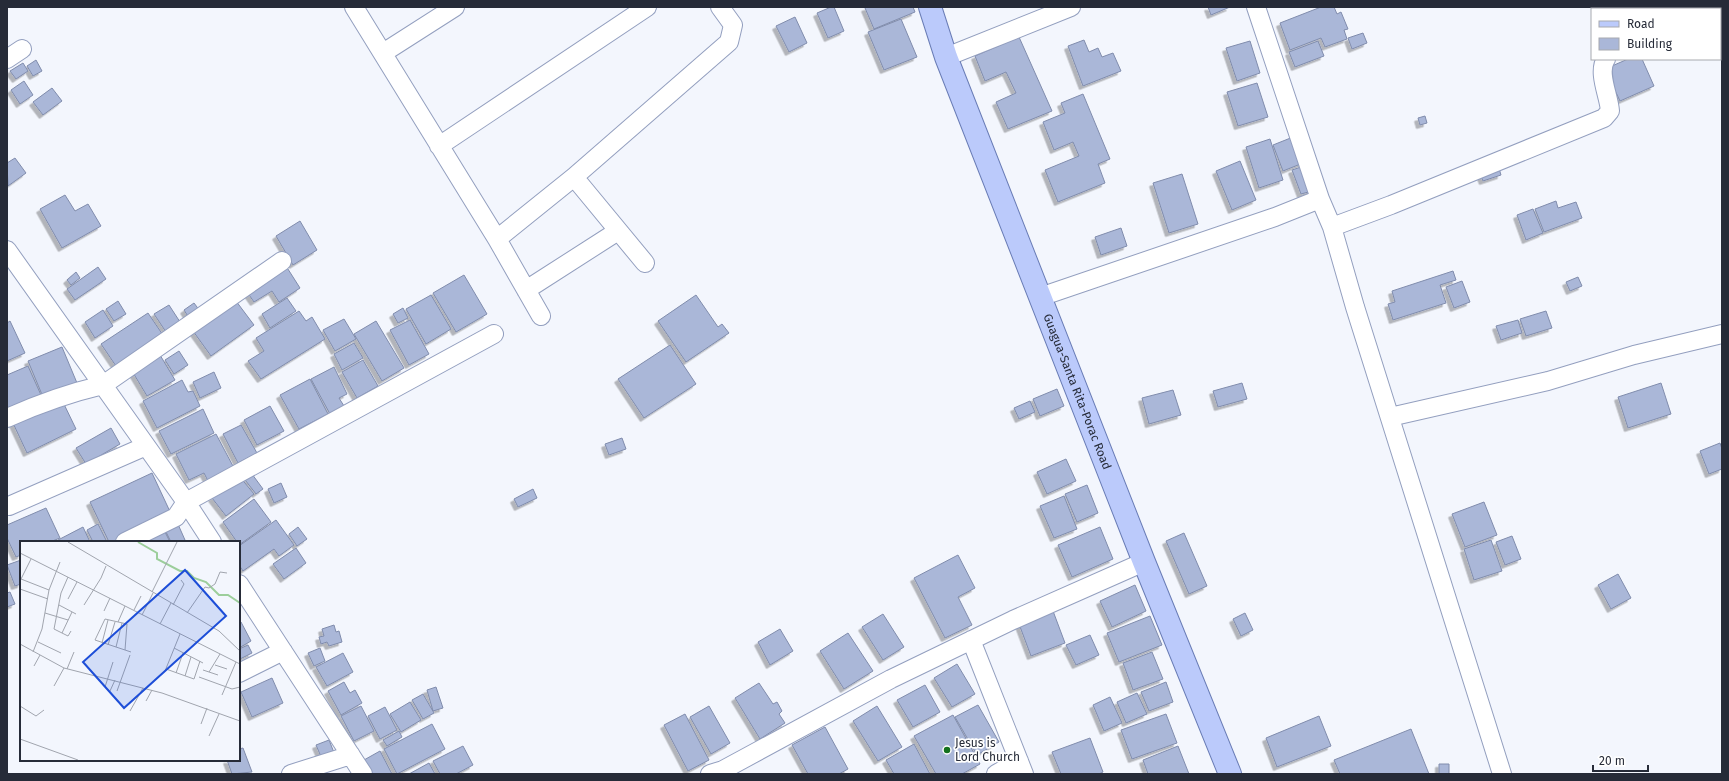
<svg xmlns="http://www.w3.org/2000/svg" width="1729" height="781" font-family="'Fira Sans',sans-serif">
<defs>
<filter id="shadow"><feDropShadow dx="-3.5" dy="3.5" stdDeviation="0" flood-color="#0004"/></filter>
</defs>
<rect width="100%" height="100%" fill="#f3f6fd"/>
<path fill="#aab7d8" stroke="#808cac" filter="url(#shadow)" d="M831,7H834L844,31L828,38L817,13Z
M868,7H913L915,12L874,29L865,8Z
M1208,7H1230L1211,15Z
M1321,7H1334L1337,14L1341,12L1348,29L1344,30L1347,39L1325,47L1321,38L1290,50L1280,23Z
M1649,7H1673L1674,9H1650Z
M795,17L807,43L789,52L776,26Z
M901,19L917,57L884,70L868,32Z
M1363,33L1367,43L1352,49L1348,38Z
M1019,37L1052,111L1008,129L996,102L1016,93L1006,72L985,81L975,56Z
M1084,40L1089,52L1098,48L1102,57L1113,53L1121,71L1083,86L1068,46Z
M1250,41L1260,73L1237,81L1226,48Z
M1318,41L1324,56L1295,67L1289,52Z
M1628,59H1642L1654,86L1620,101L1605,69Z
M36,60L42,71L33,76L27,66Z
M23,63L28,71L16,79L10,71Z
M24,81L33,95L20,104L11,90Z
M1257,83L1268,117L1238,126L1227,92Z
M52,88L62,101L43,115L33,102Z
M1083,94L1110,159L1098,164L1105,183L1058,202L1045,170L1079,156L1073,142L1054,150L1043,122L1065,113L1061,103Z
M1425,116L1427,123L1420,125L1418,118Z
M1293,137L1303,163L1283,171L1273,145Z
M1270,139L1283,180L1259,188L1246,147Z
M15,158L26,173L8,186L7,163Z
M1240,161L1256,200L1232,210L1216,171Z
M1498,165L1501,175L1483,181L1479,171Z
M1304,166L1312,191L1301,194L1292,170Z
M1182,174L1198,224L1169,233L1153,183Z
M65,195L75,211L88,204L101,226L62,248L40,209Z
M1556,201L1558,208L1576,202L1582,218L1544,232L1535,209Z
M1533,209L1543,233L1526,240L1517,215Z
M300,221L317,250L293,265L276,236Z
M1121,228L1127,246L1101,255L1095,237Z
M286,266L300,288L279,302L272,291L254,302L247,292Z
M98,267L106,279L75,300L67,289Z
M1453,271L1456,280L1440,285L1446,303L1393,320L1388,304L1395,302L1392,291Z
M76,272L80,278L71,285L67,280Z
M464,275L487,314L456,332L433,293Z
M1578,277L1582,286L1570,291L1566,282Z
M1462,281L1470,302L1454,308L1446,287Z
M431,295L451,329L426,344L406,309Z
M696,295L718,327L722,324L729,333L686,362L658,321Z
M287,298L296,311L270,328L262,314Z
M118,301L126,314L114,321L106,309Z
M236,301L254,325L211,356L193,331Z
M194,303L200,311L189,318L184,310Z
M169,305L182,325L168,335L154,314Z
M403,308L408,318L398,323L393,314Z
M103,310L113,326L95,338L85,322Z
M299,311L306,321L312,317L325,339L261,379L248,361L264,351L256,338Z
M1546,311L1552,328L1526,336L1520,319Z
M148,313L165,338L118,369L101,344Z
M344,319L356,339L335,351L323,330Z
M410,320L429,354L409,365L390,330Z
M1518,320L1522,333L1501,340L1496,326Z
M10,321L25,353L7,361V323Z
M376,321L404,368L382,381L354,334Z
M354,343L363,358L342,370L334,354Z
M670,345L696,384L644,418L618,379Z
M62,347L77,383L43,397L28,361Z
M179,351L188,365L174,374L165,360Z
M160,355L175,380L147,396L132,371Z
M363,360L378,386L357,398L342,372Z
M28,366L41,395L7,411V375Z
M334,367L347,394L339,398L344,406L330,414L311,379Z
M214,372L221,388L200,398L193,382Z
M310,379L328,414L299,429L280,395Z
M182,380L188,392L193,391L200,406L157,428L143,401Z
M1242,383L1247,399L1218,407L1213,391Z
M1661,383L1671,414L1628,428L1618,397Z
M1057,389L1064,406L1040,416L1033,399Z
M1173,390L1181,415L1149,424L1142,398Z
M61,398L76,429L27,453L12,421Z
M1030,401L1035,412L1019,419L1014,408Z
M270,406L284,431L257,445L244,420Z
M203,409L214,433L171,454L159,431Z
M241,425L257,453L238,463L223,434Z
M111,428L120,444L86,464L76,448Z
M216,434L234,468L208,481L204,473L189,480L176,454Z
M622,438L626,449L609,455L605,444Z
M1720,443L1722,449V469L1709,474L1700,451Z
M1066,459L1076,481L1047,494L1037,472Z
M249,470L263,489L256,494L242,476Z
M152,473L173,518L120,542H109L90,502Z
M240,477L254,494L226,516L212,498Z
M281,483L287,497L274,503L268,489Z
M1087,485L1098,513L1077,522L1065,494Z
M533,489L537,498L518,507L514,499Z
M1064,496L1077,529L1054,538L1040,506Z
M254,499L271,522L239,545V542H237L223,522Z
M1484,502L1497,535L1465,547L1452,514Z
M46,508L60,538L50,542H21V555L16,557L7,538V525Z
M276,520L294,545L279,556L274,549L243,571L239,565V546Z
M177,522L185,540L180,542H171L164,528Z
M98,524L107,542H93L87,530Z
M83,527L90,542H59L58,540Z
M298,527L307,539L297,546L289,534Z
M1100,527L1113,559L1072,577L1058,545Z
M163,528L170,542H149L146,536Z
M1184,533L1207,586L1189,594L1166,541Z
M1512,536L1521,559L1505,565L1496,542Z
M1491,540L1502,571L1474,580L1464,549Z
M296,548L306,563L284,579L273,564Z
M958,555L975,588L958,597L972,625L945,638L914,578Z
M21,560V584L15,586L7,565Z
M1618,574L1631,598L1611,609L1598,585Z
M1135,585L1146,611L1112,627L1100,601Z
M10,592L15,604L7,607V593Z
M1053,611L1065,643L1031,656L1019,624Z
M1245,613L1253,630L1241,636L1233,619Z
M883,614L904,647L883,660L862,627Z
M1150,616L1162,645L1119,662L1107,633Z
M241,622L251,641L239,648V623Z
M334,625L336,632L339,631L342,642L329,646L327,642L321,644L319,637L324,636L322,629Z
M780,629L793,651L770,665L758,642Z
M848,633L873,671L844,689L820,651Z
M1090,635L1099,655L1076,665L1066,645Z
M248,645L252,653L240,659L239,649Z
M320,648L325,661L314,666L308,653Z
M1152,652L1163,679L1133,690L1123,663Z
M343,653L353,672L327,686L316,667Z
M957,664L975,694L952,707L934,678Z
M272,678L283,703L252,717L241,692Z
M344,682L350,693L355,690L362,703L341,715L328,691Z
M1166,682L1173,702L1149,711L1141,692Z
M759,683L773,704L777,702L782,711L779,714L785,723L760,739L735,698Z
M925,685L940,712L913,727L897,700Z
M436,687L443,708L433,711L427,690Z
M1137,693L1147,714L1126,723L1117,702Z
M423,694L434,713L423,719L412,700Z
M1110,697L1122,723L1104,731L1093,705Z
M410,702L421,720L401,732L390,714Z
M978,705L999,742L977,755L955,717Z
M361,706L374,731L354,741L341,716Z
M709,706L730,743L711,754L690,717Z
M877,706L902,747L878,761L853,721Z
M385,707L397,730L380,739L368,716Z
M685,714L709,760L688,771L664,725Z
M1166,714L1177,743L1132,759L1121,730Z
M953,715L980,764L962,774H936L914,736Z
M1319,716L1331,746L1277,767L1266,738Z
M432,724L445,749L397,774L384,749Z
M825,727L848,769L839,774H808L792,745Z
M1411,729L1429,774H1340L1334,760Z
M399,731L402,737L387,746L383,740Z
M1090,738L1103,772L1099,774H1061L1052,752Z
M329,740L335,755L322,759L316,745Z
M914,744L930,774H894L886,760Z
M463,746L473,765L456,774H440L433,761Z
M1178,746L1189,774H1148L1143,760Z
M243,748L252,772L232,774L227,760H239V749Z
M380,751L392,774H371L364,760Z
M429,763L435,774H409Z
M1439,764H1449V774H1439Z"/>
<g fill="none" stroke-linecap="round" stroke-linejoin="round">
<defs>
<path id="minor" d="M354,7L497,239L541,316
M1256,7L1320,199L1332,227L1355,307L1502,774
M383,53L455,7
M946,57L1071,7
M7,59L22,49
M439,146L647,7
M574,177L645,263
M1332,227L1391,205L1604,118L1610,111C1609,96 1597,72 1606,59
M497,239L574,177L729,42L733,25L720,7
M7,250L186,502L212,542
M526,290L618,231
M1040,297L1275,217L1320,199
M1390,417L1548,381L1634,355L1722,334
M7,418C38,404 69,393 103,385L282,261
M9,506L146,446
M125,542L176,517L186,502L494,334
M239,584L363,774
M971,640L1024,774
M239,673L283,651
M291,774L351,755
M710,774L723,770L891,679L1013,620L1144,562
M996,774L1019,761"/>
<g id="major">
<path id="s1" d="M930,7L946,57L1144,562L1230,774"/>
</g>
</defs>
<use href="#minor" stroke="#939fbf" stroke-width="20"/>
<use href="#major" stroke="#697cb5" stroke-width="24"/>
<use href="#minor" stroke="#fff" stroke-width="18"/>
<use href="#major" stroke="#bbcafb" stroke-width="22"/>
</g>
<circle fill="#14711e" stroke="#fff" stroke-width="1.5" cx="947" cy="750" r="4"/>
<g text-anchor="middle" dominant-baseline="central" stroke-width="3.5" stroke-linejoin="round" paint-order="stroke">
<g font-size="12" fill="#262b38" stroke="#fff">
<text stroke="none"><textPath href="#s1" startOffset="412">Guagua-Santa Rita-Porac Road</textPath></text>
</g>
<g font-size="12" fill="#262b38" stroke="#fff" text-anchor="start">
<text x="955" y="743">Jesus is<tspan x="955" dy="14">Lord Church</tspan></text>
</g>
</g>
<g transform="translate(20 541)">
<rect width="220" height="220" fill="#f3f6fd"/>
<path fill="none" stroke="#9cce9b" stroke-width="2" d="M118,1L137,12V18L160,30H167L174,37L186,41L199,54H208L220,62"/>
<path fill="none" stroke="#a1a5ae" stroke-width="1" d="M48,1L199,90L220,110M0,12L220,123M48,36L41,52L34,88L48,95L51,90M1,38L29,49M0,40L11,18M0,48L28,58M132,51L157,1M48,58L57,41M39,64L56,73M64,64L81,37L86,25M153,64L164,43L161,39M114,69L121,55M84,70L90,57M25,72L48,79M167,72L185,46L189,47L195,43L200,31L207,32M122,74L133,52M98,81L105,65M140,83L151,62M42,92L52,71M18,101L41,112M82,102L88,79M0,103L44,127L142,152L220,180M88,104L95,81M96,106L102,82M154,107L183,122M105,109L107,83L85,78L75,99L111,111M13,111L22,88L29,49L40,21M195,124L207,128M14,125L20,114M47,128L54,111M146,128L174,138L180,120M183,129L198,134M145,130L160,93M189,131L200,113M156,132L163,112M165,135L171,116M179,136L212,148L220,146M34,145L44,127M85,146L93,121M90,150L95,139M97,150L110,114M202,154L216,121M126,160L132,149M0,165L16,175L24,169M110,170L123,147M181,183L187,167M189,195L199,173M0,198L58,219"/>
<path fill="#1d4ed8" fill-opacity="0.15" stroke="#1d4ed8" stroke-width="2" d="M165,29L206,75L104,167L63,121Z"/>
<rect width="220" height="220" fill="none" stroke="#262b38" stroke-width="2"/>
</g>
<rect width="1729" height="781" fill="none" stroke="#262b38" stroke-width="16"/>
<rect x="1591" y="8" width="130" height="52" fill="#ffffff" stroke="#a8aaaf"/>
<rect x="1599" y="21" width="20" height="6" fill="#bbcafb" stroke="#a8aaaf"/>
<text x="1627" y="28" font-size="12" fill="#262b38">Road</text>
<rect x="1599" y="38" width="20" height="12" fill="#aab7d8" stroke="#a8aaaf"/>
<text x="1627" y="48" font-size="12" fill="#262b38">Building</text>
<path d="M1593 765v6h55v-6" fill="none" stroke="#262b38" stroke-width="2"/>
<text x="1599" y="765" font-size="12" fill="#262b38" stroke="#ffffff" stroke-width="3" paint-order="stroke">20 m</text>
</svg>
